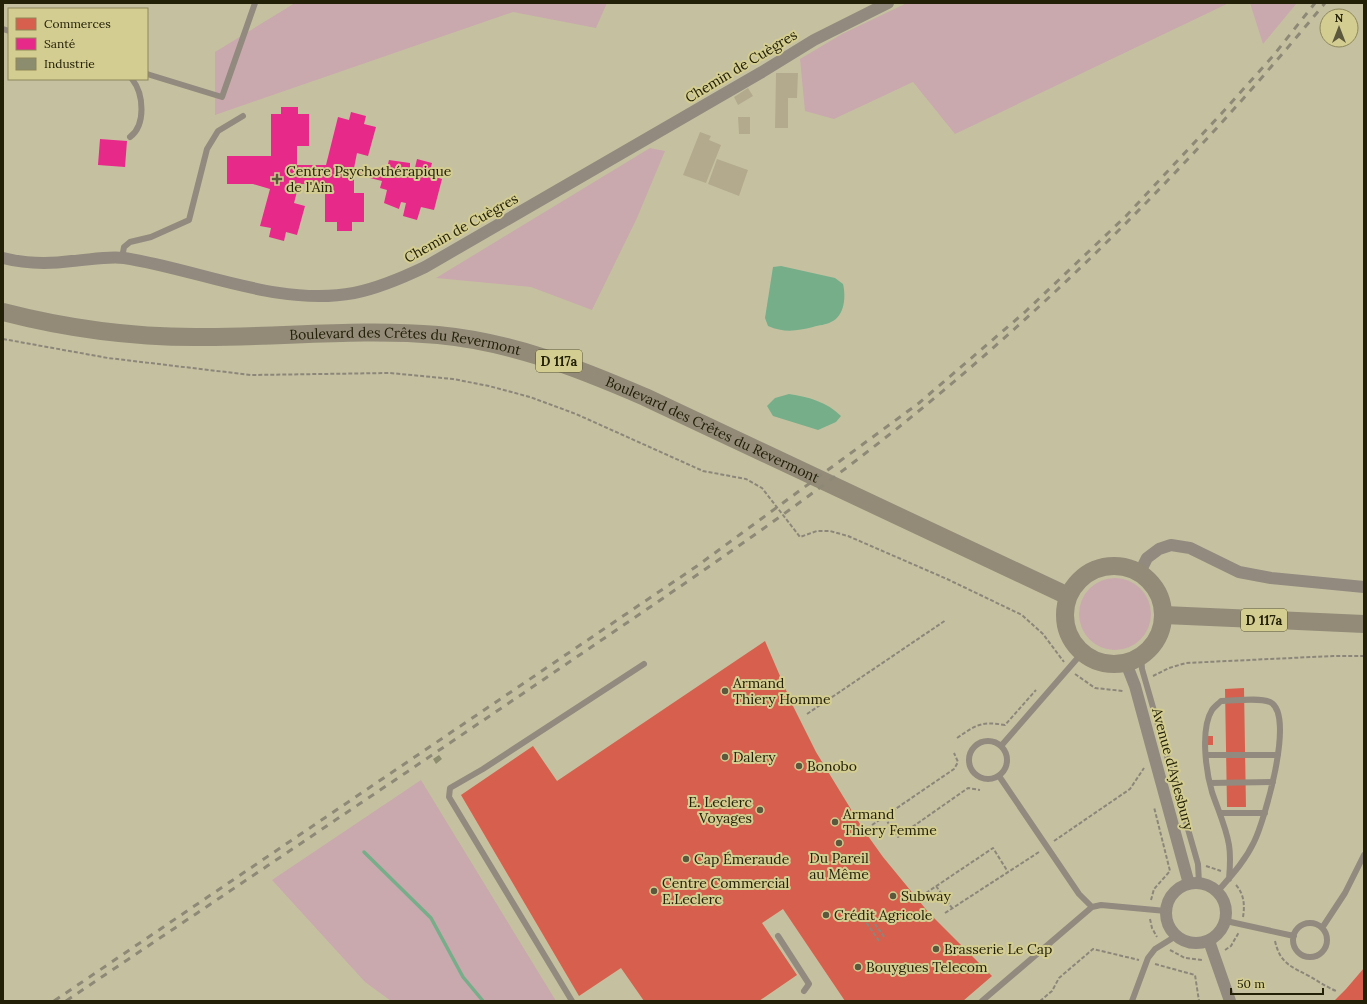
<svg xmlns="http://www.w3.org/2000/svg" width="1367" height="1004" font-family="Lora,serif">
<rect width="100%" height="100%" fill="#c5c1a0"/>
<path fill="#c9a9ad" d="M295,3H607L596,28L513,12L215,115V52Z
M907,3H1229L955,134L913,82L834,119L805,111L800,59L842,34Z
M1250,3H1297L1263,44Z
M650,148L665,151L637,218L592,310L531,287L436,278Z
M1079 614a36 36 0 1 1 72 0a36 36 0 1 1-72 0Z
M421,780L556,1001H391L365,982L272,880Z"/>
<path fill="#76ae8a" d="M781,266L835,278L843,284C846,296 845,316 831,322C826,325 819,325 813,327C797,331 784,333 768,326L765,318L773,267Z
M789,394C809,397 827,402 841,416L836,422L818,430L773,416L767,406L775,398Z"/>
<path fill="#d6604d" d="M765,641L792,704L816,752L863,829L883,857L929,913L992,976L963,1001H845L783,909L762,923L797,975L759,1001H644L621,968L579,996L461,795L533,746L557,781Z
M1244,688L1246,807H1227L1225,689Z
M1208,736H1213V745H1208Z
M1364,968V1001H1334L1346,989Z"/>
<path fill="#e7298a" d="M281,107H298V114H309V146H297V165H326L338,117L349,120L351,112L366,116L364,124L376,127L368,156L357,153L354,168L385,176L389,160L410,163V171L414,172L417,159L432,163L429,175L442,179L434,210L421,207L417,220L403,216L406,203L401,202L399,209L384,203L387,190L380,188L382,181L354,174V193H364V222H352V231H337V222H325V184H299L294,203L305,206L297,235L286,232L284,241L269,237L271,228L260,226L270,189L253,184H227V156H271V114H281Z
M100,139L127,141L125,167L98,165Z"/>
<path fill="#8c8c6e" d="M439,755L442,759L436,764L433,759Z"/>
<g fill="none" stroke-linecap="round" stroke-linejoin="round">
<path stroke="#76ae8a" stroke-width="3.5" d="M364,852L431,918L463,977L483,1001"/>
</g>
<path fill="#b3aa8d" d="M776,73H798L797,98H788V128H775Z
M748,88L753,96L738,105L734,97Z
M738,117H750V134H739Z
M700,132L711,136L709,140L721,145L706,183L683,175Z
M717,159L748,170L739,196L708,184Z"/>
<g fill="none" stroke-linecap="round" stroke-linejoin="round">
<path stroke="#8c867a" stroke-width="2" stroke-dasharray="4 2" stroke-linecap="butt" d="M3,339L108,358L251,375L390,373L453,379L489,386L530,397L576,414L703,471L746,479L762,488L800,537L817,531H830L848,536L947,579L1022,615L1043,634L1064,662
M1075,674L1095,688L1123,691
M1153,676L1169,668L1186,663L1333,656H1364
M807,714L946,620
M957,738C976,725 981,721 1005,725L1036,690
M884,817L898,837L968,788L980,790
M872,825L954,769L958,762L954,753
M1054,841L1130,789L1144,768
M1206,866L1221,871
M1236,885C1244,894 1245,905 1243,917
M936,886L952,908
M926,893L993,848L1008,872
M1151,900L1154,889L1170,871L1154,807
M945,913L1039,852
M868,914L885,938
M863,918L880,942
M1150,919L1152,928L1157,937
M1275,941C1280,964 1292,967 1311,977C1319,982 1327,987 1336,991
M1170,950L1185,958L1202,960
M1225,950L1231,946L1239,932
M1155,964L1195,975L1199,1001
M1040,1001L1052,991L1059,978L1093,949L1139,960"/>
<path stroke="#928a7e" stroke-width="6" d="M3,29L9,31
M147,74L222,97L255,3
M130,137C146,125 144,94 132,79
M122,258L124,247L130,242L151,237L189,220L207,149L218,131L243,116
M1141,656L1142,669L1198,864L1199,883
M969 760a19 19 0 1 1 38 0a19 19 0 1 1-38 0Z
M1001,746L1082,653
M1206,755H1278
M999,776L1079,894L1092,907
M1210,783L1273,782
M1220,813H1265
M1218,891C1232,875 1245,861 1254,842C1264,822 1296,714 1270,702C1258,697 1234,701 1221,701C1218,704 1214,707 1212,710C1200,729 1206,772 1212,792C1218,810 1226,827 1229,845C1231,857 1230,867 1229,879
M1226,921L1294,936
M1293 940a17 17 0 1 1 34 0a17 17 0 1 1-34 0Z
M1322,928L1345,893L1364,855
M778,936L809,984L804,991
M572,1001L449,797L450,788L483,769L644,664
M982,1001L1092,907L1101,905L1166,911
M1132,1001L1148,958L1155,949L1176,936"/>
<path stroke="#928a7e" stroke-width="12" d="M3,258C26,264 49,264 72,261C89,260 107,256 124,258C198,269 278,307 354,293C379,288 402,278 425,267L762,72L814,40L888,3
M1140,572L1147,558L1159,549L1171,545L1190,548L1239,572L1271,578L1364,587
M1126,663L1135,686L1189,884
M1166 913a30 30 0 1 1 60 0a30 30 0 1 1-60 0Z
M1209,941L1230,1001"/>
<g stroke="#938b78" stroke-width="18">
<path id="s1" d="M3,312C65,328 131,337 195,337C276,338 357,328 438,335C512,342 578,368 645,397L1068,596"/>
<circle cx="1114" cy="615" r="49"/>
<path d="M1164,615L1364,624"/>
</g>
<path stroke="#8e8977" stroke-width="3" stroke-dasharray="7 7" stroke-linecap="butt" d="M54,1001L697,566L919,403L1025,312L1126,216L1221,114L1273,56L1315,3
M66,1001C239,885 412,769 584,652C700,573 817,495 926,405C1073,284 1204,150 1325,3"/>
</g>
<g fill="#5c583d" stroke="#d4cd91" stroke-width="1.5">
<path d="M275 173h4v4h4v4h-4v4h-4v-4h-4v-4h4z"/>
<circle cx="725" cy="691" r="4"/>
<circle cx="725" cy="757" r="4"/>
<circle cx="799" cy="766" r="4"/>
<circle cx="760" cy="810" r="4"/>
<circle cx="835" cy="822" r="4"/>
<circle cx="839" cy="843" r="4"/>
<circle cx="686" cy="859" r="4"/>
<circle cx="654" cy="891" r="4"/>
<circle cx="893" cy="896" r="4"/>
<circle cx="826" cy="915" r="4"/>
<circle cx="936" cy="949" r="4"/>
<circle cx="858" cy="967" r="4"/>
</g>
<g text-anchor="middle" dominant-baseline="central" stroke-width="4" stroke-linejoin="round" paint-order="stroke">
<g fill="#d4cd91" stroke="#585431" stroke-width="1">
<rect x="536" y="350" width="46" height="22" rx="3"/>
<rect x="1241" y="609" width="46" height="22" rx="3"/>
</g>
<g font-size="13" font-weight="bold" fill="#232008">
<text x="559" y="361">D 117a</text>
<text x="1264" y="620">D 117a</text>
</g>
<g font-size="14" fill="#232008" stroke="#d4cd91">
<text transform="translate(741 66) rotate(-31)">Chemin de Cuègres</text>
<text transform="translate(461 228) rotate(-29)">Chemin de Cuègres</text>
<text stroke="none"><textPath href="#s1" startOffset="405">Boulevard des Crêtes du Revermont</textPath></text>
<text stroke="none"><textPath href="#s1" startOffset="729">Boulevard des Crêtes du Revermont</textPath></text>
<text transform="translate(1173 769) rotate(75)">Avenue d'Aylesbury</text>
</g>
<g font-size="14" fill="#232008" stroke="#d4cd91" text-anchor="start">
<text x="286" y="171">Centre Psychothérapique<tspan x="286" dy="16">de l'Ain</tspan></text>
<text x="733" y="683">Armand<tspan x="733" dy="16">Thiery Homme</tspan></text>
<text x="733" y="757">Dalery</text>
<text x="807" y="766">Bonobo</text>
<text x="752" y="802" text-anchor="end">E. Leclerc<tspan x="752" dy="16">Voyages</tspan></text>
<text x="843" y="814">Armand<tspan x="843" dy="16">Thiery Femme</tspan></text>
<text x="839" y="858" text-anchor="middle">Du Pareil<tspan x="839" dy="16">au Même</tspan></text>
<text x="694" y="859">Cap Émeraude</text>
<text x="662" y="883">Centre Commercial<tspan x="662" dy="16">E.Leclerc</tspan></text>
<text x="901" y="896">Subway</text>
<text x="834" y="915">Crédit Agricole</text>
<text x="944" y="949">Brasserie Le Cap</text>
<text x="866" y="967">Bouygues Telecom</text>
</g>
</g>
<rect width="1367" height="1004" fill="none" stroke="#232008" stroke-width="8"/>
<rect x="8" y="8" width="140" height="72" fill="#d4cd91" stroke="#8d885a"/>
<rect x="16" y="18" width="20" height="12" fill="#d6604d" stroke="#8d885a"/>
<text x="44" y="28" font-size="12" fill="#232008">Commerces</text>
<rect x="16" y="38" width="20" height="12" fill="#e7298a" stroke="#8d885a"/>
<text x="44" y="48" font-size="12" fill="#232008">Santé</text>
<rect x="16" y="58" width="20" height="12" fill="#8c8c6e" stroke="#8d885a"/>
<text x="44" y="68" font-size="12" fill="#232008">Industrie</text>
<g transform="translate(1339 28)"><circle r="19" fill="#d4cd91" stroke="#8d885a"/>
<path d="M0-3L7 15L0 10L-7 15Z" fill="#5c583d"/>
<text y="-6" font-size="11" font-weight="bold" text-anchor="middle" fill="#232008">N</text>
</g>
<path d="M1231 988v6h92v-6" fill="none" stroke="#232008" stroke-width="2"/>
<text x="1237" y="988" font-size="12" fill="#232008" stroke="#d4cd91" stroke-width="3" paint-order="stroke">50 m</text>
</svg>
